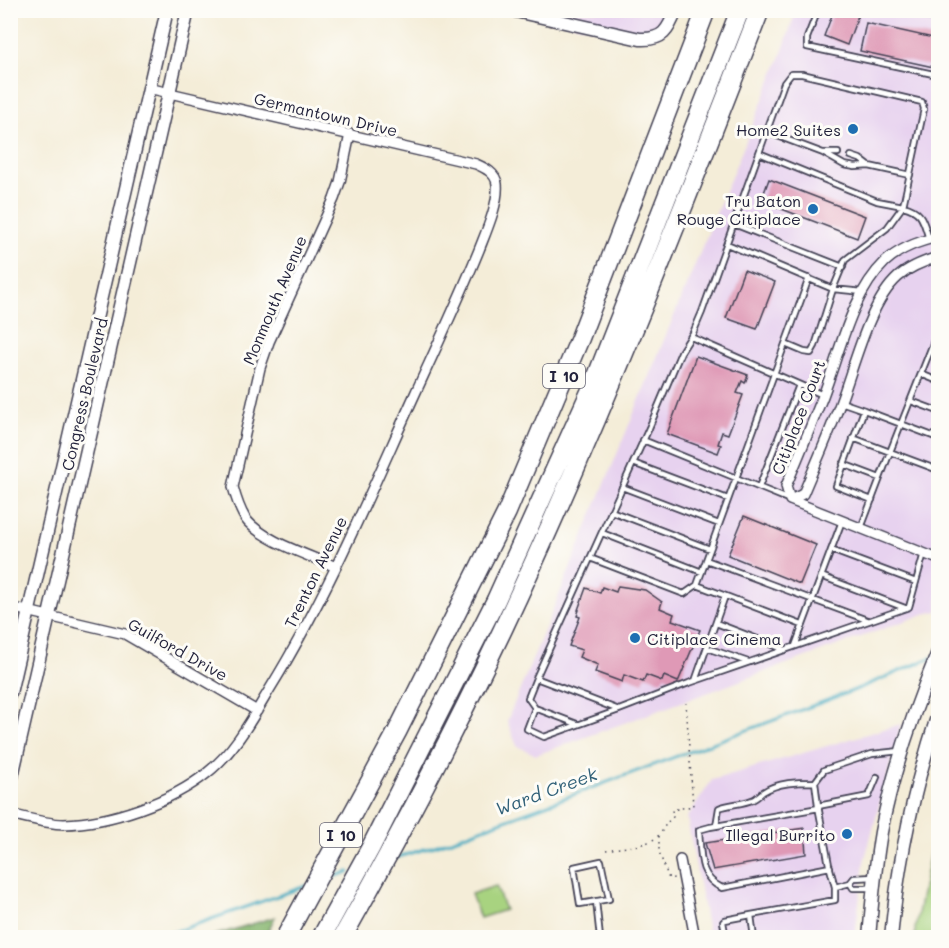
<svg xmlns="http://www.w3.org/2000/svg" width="949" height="948" font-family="Mali,sans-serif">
<rect width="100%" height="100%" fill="#fdfcf7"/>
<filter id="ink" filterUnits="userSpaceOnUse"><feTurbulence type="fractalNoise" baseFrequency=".0167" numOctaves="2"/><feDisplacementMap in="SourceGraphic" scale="12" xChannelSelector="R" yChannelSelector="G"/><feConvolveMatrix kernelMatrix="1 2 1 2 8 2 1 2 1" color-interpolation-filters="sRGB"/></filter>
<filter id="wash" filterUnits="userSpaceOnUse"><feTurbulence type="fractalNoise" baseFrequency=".008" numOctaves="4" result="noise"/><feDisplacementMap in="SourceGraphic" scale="24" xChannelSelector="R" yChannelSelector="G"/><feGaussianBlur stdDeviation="1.35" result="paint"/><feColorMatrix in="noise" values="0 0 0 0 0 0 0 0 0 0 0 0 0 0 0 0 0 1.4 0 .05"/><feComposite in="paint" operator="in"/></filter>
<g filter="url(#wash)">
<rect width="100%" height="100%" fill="#f4edd8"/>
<path fill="#e7d2ef" d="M549,11H674L666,32L650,39L547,19Z
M796,11H938V611L924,614L536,755L517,746L507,721L781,56Z
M901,724L864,862L855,937H709L687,818L712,780Z"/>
<path fill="#a8d380" stroke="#657a5e" stroke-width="1.5" d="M938,812V937H915V929Z
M496,886L505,910L480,918L471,894Z"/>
<path fill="#86b56e" stroke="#546c54" stroke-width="1.5" d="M275,917L265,937H209Z"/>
<path fill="#42acc2" stroke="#32677e" stroke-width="1.5" d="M930,10L933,15L932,22L900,15L901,11Z"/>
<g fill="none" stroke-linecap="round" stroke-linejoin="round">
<path stroke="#42acc2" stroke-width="3" d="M395,858L438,845L855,690L931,658
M323,880L349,872
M157,938L306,886"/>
</g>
<g id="blocks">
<path fill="#df99b6" d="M834,10H860L847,45L824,36Z
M866,23L938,39V68L860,51Z
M769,179L865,216L857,238L761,201Z
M744,270L775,282L757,329L726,318Z
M696,356L748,375L745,383L742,381L737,393L743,395L728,434L722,432L718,444L721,445L718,453L667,434Z
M744,516L816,545L800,584L728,555Z
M618,586L645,590L662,602L660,608L674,614L672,620L700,630L678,682L664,676L662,681L646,675L643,682L624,675L622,682L595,672L598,665L579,657L582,650L569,646L580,617L577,616L579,610H578L586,588L600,593L602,587L616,592Z
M804,828L806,854L713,870L705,843Z"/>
</g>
</g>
<g filter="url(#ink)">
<use href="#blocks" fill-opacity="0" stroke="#424053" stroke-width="1.5"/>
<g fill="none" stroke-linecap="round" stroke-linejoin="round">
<defs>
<path id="service" d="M635,10H641
M818,10L807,38V47L938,75
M767,132L823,153L844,165L855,167L869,166L910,175
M823,153H838
M851,156L860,159L869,166
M938,182L936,192L938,200
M734,224L843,267
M727,244L833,289L863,292
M691,337L823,395
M785,344L809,278
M921,374L938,381
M911,401L938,411
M841,402L864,410L836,486L872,500
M864,410L901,424L934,341L938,336
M853,438L890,452L901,424L938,438
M643,440L790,500
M633,463L728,499
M843,464L880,478
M622,487L719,524
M759,487L799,385
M611,511L710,549
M861,528L890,452L938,470
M602,533L702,572
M831,550L916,582
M924,553L909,607L689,683L619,710L536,678L649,428L681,352L693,333L702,312L784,83L791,74H802L922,102L924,109L903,206C923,211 923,221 929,239
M590,558L684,594L697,585L785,344L804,352L811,353L815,346L833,289L845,260L887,228L903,206L877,201L759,153
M706,560L867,620
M821,576L905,608
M697,585L802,625
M716,623L783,649
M795,646L842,521
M707,648L748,662
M536,678L528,698L535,708L527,729L544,737L619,710
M695,681L725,596
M535,708L577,724
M877,777L869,796L818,806L815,782L824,770L872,754L900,751
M818,806L829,865L835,887L850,883L854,878L874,877
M819,808L710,827L699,830C701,854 698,877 722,888L830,867
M716,826L719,808C730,804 742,804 752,800C756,799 760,794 763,792C778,782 798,782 815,782
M601,861L609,899L580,904L574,867Z
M850,883L853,888H872
M596,901L600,938
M726,938L723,922L725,920L751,915
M754,938L751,915L835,900V887"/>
<path id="minor" d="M10,22L13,10
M790,500L786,486C799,456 811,426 823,396C840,352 851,295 885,262C899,249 920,241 938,237
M790,500L803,494C816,463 830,432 841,401C855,364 869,303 898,277C909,267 925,261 938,257
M790,500L938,559
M336,567C311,556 260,540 245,518C239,508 236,498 233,487L260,368L269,342L334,199L340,182L350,134
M10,607L125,634L257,711
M10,814C27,818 47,824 64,824C110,823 171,802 207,773C235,751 253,717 271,687C328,594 370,493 415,394C437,346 459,299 479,250C486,232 499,203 497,184C496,173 485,168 476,164L148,88
M680,860L695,938"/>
<path id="tertiary" d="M511,10L640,39C663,40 668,31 676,10
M10,693L167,10
M10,785L188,10
M869,938C872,902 875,867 881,832C893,770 914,710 938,652
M891,938C898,861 914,787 938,714"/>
<path id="motorway" d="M285,938L397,732L507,512L580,338L706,10
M321,938L371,847L496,600L595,381L740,10
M342,938C399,837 453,734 503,629C598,427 679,219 760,10"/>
</defs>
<use href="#service" stroke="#424053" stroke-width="8"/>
<use href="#minor" stroke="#424053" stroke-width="12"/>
<use href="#tertiary" stroke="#424053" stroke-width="15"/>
<use href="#motorway" stroke="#424053" stroke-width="21"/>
<path stroke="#424053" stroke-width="1.5" stroke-dasharray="1.5 4.5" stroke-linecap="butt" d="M659,836V852L669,879L674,878
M606,850C621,847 647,847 658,836C664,830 664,824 673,817L672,810L693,806L686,703"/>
<use href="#service" stroke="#fff" stroke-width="4.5"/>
<use href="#minor" stroke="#fff" stroke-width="9"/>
<use href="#tertiary" stroke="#fff" stroke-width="12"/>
<use href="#motorway" stroke="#fff" stroke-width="18"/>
</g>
</g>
<g fill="#1f6fb2" stroke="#fdfcf7" stroke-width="2">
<circle cx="853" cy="129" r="6"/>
<circle cx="813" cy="209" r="6"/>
<circle cx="635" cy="638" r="6"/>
<circle cx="847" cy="834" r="6"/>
</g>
<g text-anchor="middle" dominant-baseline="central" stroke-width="6" stroke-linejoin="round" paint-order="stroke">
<g fill="#fdfcf7" stroke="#646373" stroke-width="1.5">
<rect x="543" y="364" width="42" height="24" rx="4.5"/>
<rect x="320" y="823" width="42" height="24" rx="4.5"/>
</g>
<g font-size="15" font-weight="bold" fill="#22223b">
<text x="564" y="376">I 10</text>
<text x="341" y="835">I 10</text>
</g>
<g font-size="16" fill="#22223b" stroke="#fdfcf7">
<text transform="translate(326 114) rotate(13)">Germantown Drive</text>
<text transform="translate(274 300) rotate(-67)">Monmouth Avenue</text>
<text transform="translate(84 394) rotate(-77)">Congress Boulevard</text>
<text transform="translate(798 417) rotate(-69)">Citiplace Court</text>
<text transform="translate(315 572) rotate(-64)">Trenton Avenue</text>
<text transform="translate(178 649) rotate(29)">Guilford Drive</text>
</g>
<g font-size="16" fill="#22223b" stroke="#fdfcf7" text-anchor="end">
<text x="841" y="129">Home2 Suites</text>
<text x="801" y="200">Tru Baton<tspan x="801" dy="18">Rouge Citiplace</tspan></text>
<text x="647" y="638" text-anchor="start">Citiplace Cinema</text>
<text x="835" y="834">Illegal Burrito</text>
</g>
<g font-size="18" font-style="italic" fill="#306078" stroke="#fdfcf7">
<text transform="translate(546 791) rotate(-20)">Ward Creek</text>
</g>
</g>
<rect width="949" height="948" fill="none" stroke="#fdfcf7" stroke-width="36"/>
</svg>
